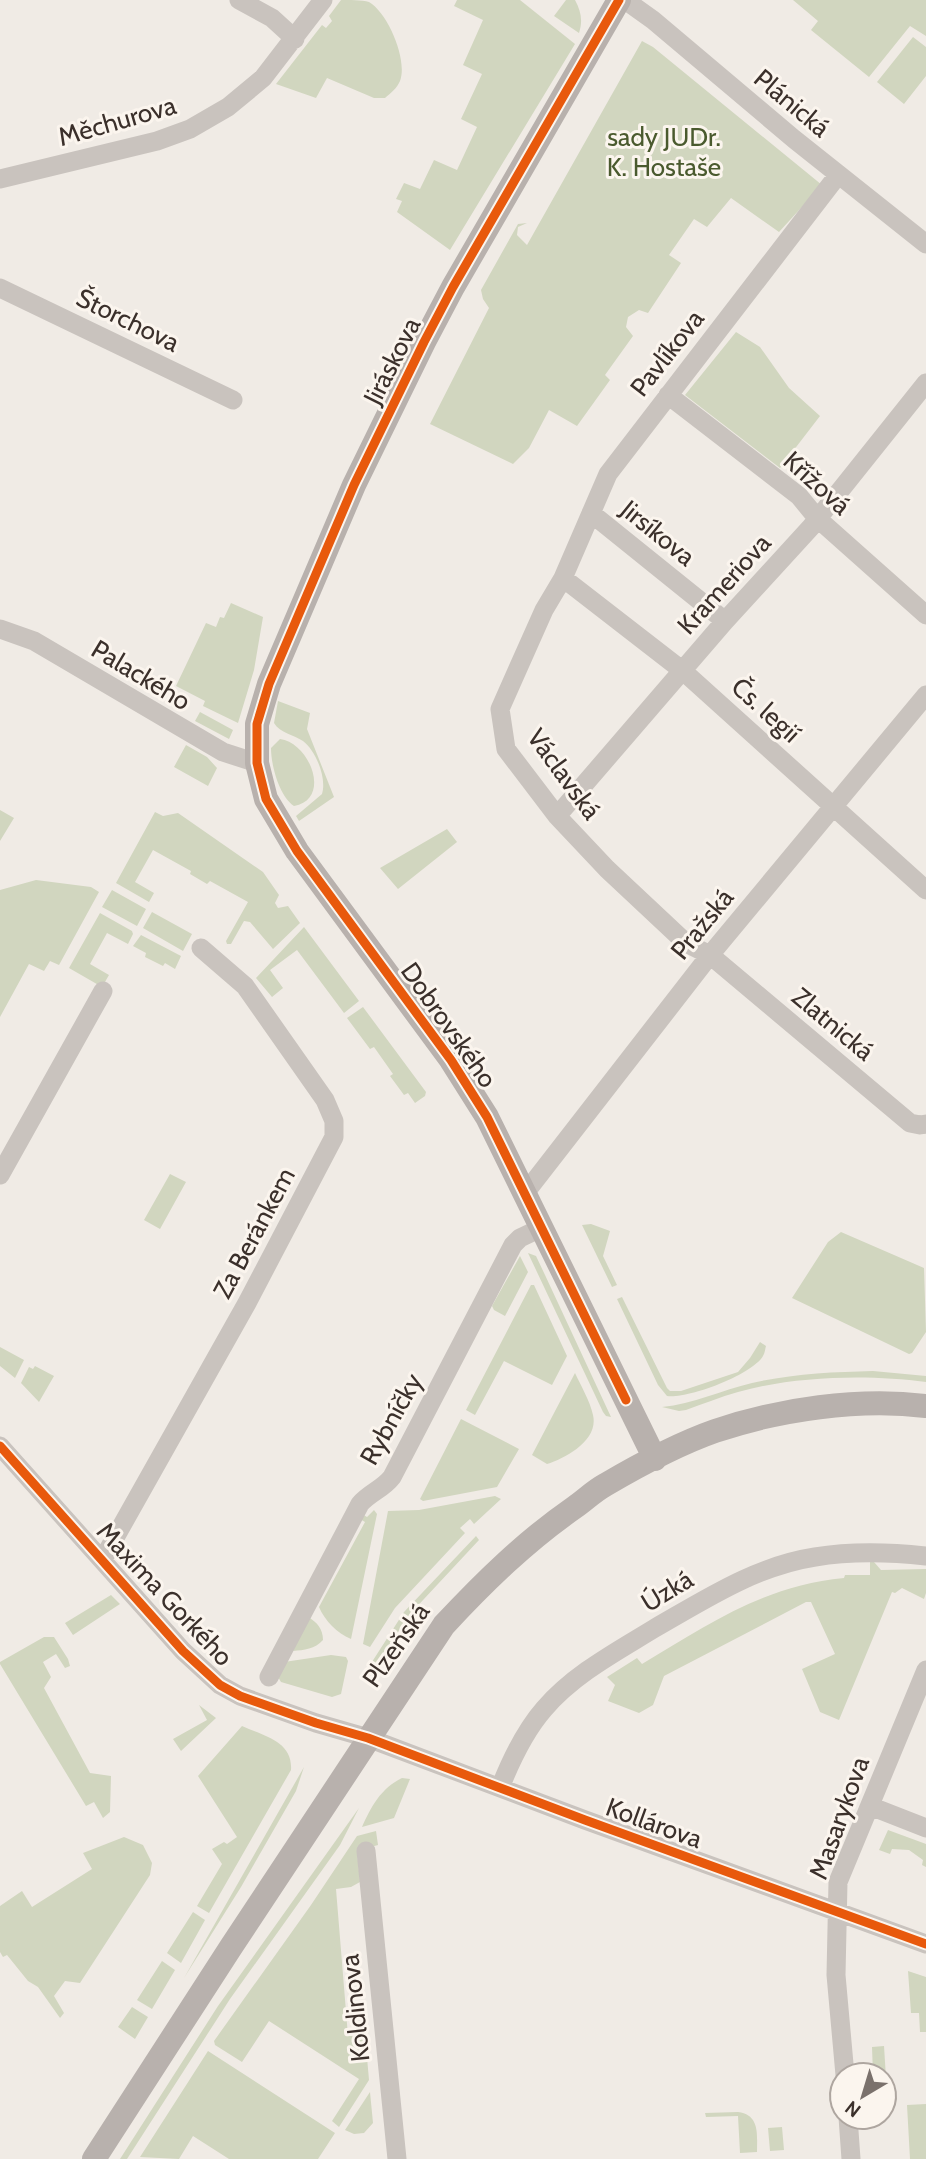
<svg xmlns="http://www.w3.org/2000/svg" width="926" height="2159" font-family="Cabin,sans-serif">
<rect width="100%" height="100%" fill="#f0ebe5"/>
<path fill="#d1d6bf" d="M341,0C349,0 362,0 369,2C388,13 408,60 400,81C397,88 391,93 385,98H374L327,78L316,98L276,84L322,25L326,28L332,21L329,16Z
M457,0H520L575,44L450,250L397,212L402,201L396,199L404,183L420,189L434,160L457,170L477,127L461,119L482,74L463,65L483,20L454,6Z
M566,0H575C581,11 583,21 579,33L554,16Z
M793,0H926V36L910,26L869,77L811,30L818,21Z
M913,37L926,47V76L904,104L877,82Z
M642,41L653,47L822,185L779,232L731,198L707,227L694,219L669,255L681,263L648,313L639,310L628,317L626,327L633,336L605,375L610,380L577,426L549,410L529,448L513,464L430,424L489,308L483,299L481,290L518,224L527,223L518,227L517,235L527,245Z
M736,332L760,347L789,388L820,416L780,468L685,395Z
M231,603L263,617L254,670L238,723L203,706L205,701L176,686L206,623L216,627L220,617L224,618Z
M278,701L310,713L307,729L334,797L299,821L296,816L322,794C327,778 316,751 303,741C294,735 280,733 274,723Z
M200,712L233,730L229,739L195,721Z
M280,739C310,743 332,799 294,806C279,796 271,765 271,748Z
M186,745L207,757L217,768L208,786L174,767Z
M0,810L14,818L0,841Z
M155,812L163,816L178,813L263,872L279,895L275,903L278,908L288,906L300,923L273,949L250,922L244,921L231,944H227L226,941L248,902L210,881L207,884L190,874L191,871L153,850L135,882L154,893L149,902L116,883Z
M447,829L457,842L398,889L380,868Z
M36,880L91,887L99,892L59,965L50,961L44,971L29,964L0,1017V890Z
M112,890L146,909L137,926L102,907Z
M152,912L192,934L183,951L143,928Z
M100,913L132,931L133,934L128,944L107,933L90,964L109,975L102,987L69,968Z
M304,927L359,1001L344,1013L297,950L270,970L283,988L272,997L256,978Z
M141,935L181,956L175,969L165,963L163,966L145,957L146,953L133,946Z
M363,1007L426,1092L425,1096L415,1103L408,1093L404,1095L390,1076L393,1074L374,1047L370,1049L347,1018Z
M170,1174L186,1182L160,1229L144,1220Z
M591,1224L610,1231L603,1256L617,1285L612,1287L582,1225Z
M841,1232L924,1268L926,1332L912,1353L909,1354L792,1298L828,1242Z
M528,1253L536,1256L545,1275L611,1417L606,1416L603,1412Z
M520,1256L528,1272L505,1316L494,1310L492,1306Z
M531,1285H534L567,1356L552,1385L504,1361L475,1415L466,1410Z
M622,1297L667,1388L670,1391H681L738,1372L750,1358L760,1342L766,1346C765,1349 765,1353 763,1356C752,1375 688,1399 667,1396L658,1385L617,1299Z
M0,1347L24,1360L15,1378L0,1366Z
M35,1366L54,1376L39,1402L21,1383L29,1367L33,1369Z
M873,1371L926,1376V1382C868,1374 794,1376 738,1392C720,1397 703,1404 686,1410L679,1411L662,1407C693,1404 722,1390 752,1383C791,1374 832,1372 873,1371Z
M575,1373C581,1386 590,1401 593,1415C599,1440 566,1458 547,1464L532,1455Z
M461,1419L519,1449L497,1487L423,1501L420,1499Z
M495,1496L501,1499L474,1524L470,1519L460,1528L465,1533L395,1608L370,1647L363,1644L388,1511L419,1510Z
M374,1510L377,1514L351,1639C337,1633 325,1621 319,1607L365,1522L360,1519L362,1514L367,1517Z
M476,1536L479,1540L410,1614L372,1671L370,1665L404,1612Z
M870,1562H874L881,1570L926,1569V1593L924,1599L902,1588L895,1593L892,1592L839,1720L820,1712L802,1669L835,1654L811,1602H806L664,1676L653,1705L639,1713L608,1701L615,1685L607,1677L637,1658L642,1664C709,1624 763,1586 844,1578L845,1575H870Z
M111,1595L120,1604L73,1635L65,1623Z
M308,1617C317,1622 323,1629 323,1640C315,1649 304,1650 293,1651Z
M44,1637H54L68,1659L70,1666L65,1668L56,1654L43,1662L51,1677L44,1688L90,1773L111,1776L110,1812L103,1818L94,1802L86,1806L0,1664V1662Z
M331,1655L346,1657L348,1661L341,1694L332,1697L281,1682L278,1677L284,1662Z
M199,1705L216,1718L181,1751L173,1739L207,1720Z
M242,1726C264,1736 293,1741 291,1770L209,1913L197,1906L222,1864L212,1849L224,1842L227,1844L237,1837L198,1776Z
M304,1767L296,1791L241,1887L184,1978Z
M402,1778L410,1779L394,1818L362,1827C371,1807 381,1788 402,1778Z
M359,1808L340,1845L230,1999L127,2159H120L218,2006Z
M888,1830L926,1844V1867L922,1865L923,1860L909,1850L892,1849L890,1854L879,1850Z
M376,1831L378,1845L357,1851L360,1882L351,1887L336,1889L348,2036L365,2035L369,2080L339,2127L332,2121L359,2079L269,2021L242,2062L215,2045L214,2041L311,1905L357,1836Z
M124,1837L143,1845L152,1863L150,1875L80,1983L65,1981L54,1996L64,2013L60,2018L38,1987L28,1981L7,1955L3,1957L0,1952V1906L22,1891L32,1907L92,1869L83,1853Z
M193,1912L205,1920L181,1963L167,1953Z
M162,1961L175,1970L152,2009L137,2000Z
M908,1971L926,1977V2032H920L919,2013H911Z
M132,2007L148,2017L135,2039L118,2027Z
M884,2046L887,2094H884V2075H873L872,2047Z
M208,2051L335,2133L318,2159H229L193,2136L179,2159L140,2157Z
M370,2092L373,2123L364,2133L354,2134L345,2130Z
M926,2104V2159H910L907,2105Z
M738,2112C760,2115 757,2134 757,2152L740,2153L738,2116L706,2117L705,2113Z
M782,2127L784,2150L770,2151L768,2128Z"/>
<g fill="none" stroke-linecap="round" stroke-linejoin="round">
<path stroke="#c9c3be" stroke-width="19" d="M239,0L272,18L295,39
M625,0L653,20L794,139L926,244
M838,175L608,474L563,578L544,610L500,709L506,749L557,816L607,869L686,943L710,955L910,1123L920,1125L926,1124
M0,179L157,141L190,129L228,107L263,78L323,0
M0,288L233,400
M668,395L799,496L817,518L926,615
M591,513L725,621
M563,578L683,671L926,890
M0,629L34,641L223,752L257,763
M557,816L725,621L811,527L926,383
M0,1175L103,991
M526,1192L710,955L926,695
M0,1446L183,1651L220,1685L240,1696L316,1723L368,1738L585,1820L926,1944
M103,1559L247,1303L334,1137V1121L325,1100L245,986L201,948
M269,1677L360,1504C369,1493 383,1489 392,1477L513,1245L520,1238L543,1227
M500,1788C511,1760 524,1732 544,1709C574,1674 616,1652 655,1628C706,1599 756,1566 815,1557C851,1551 889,1552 926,1556
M870,1806L926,1828
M366,1851L397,2159
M845,2075L836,1975L838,1882L926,1670
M848,2117L851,2159"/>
<path stroke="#b8b1ad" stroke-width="24" d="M619,0L453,287L424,342L354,485L269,684L257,724V763L266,799L297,851L451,1060L487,1117L655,1459
M94,2159L231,1947L444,1625C485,1581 526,1541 575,1507C585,1500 594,1491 605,1485C639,1465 678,1444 715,1431C780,1409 858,1398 926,1406"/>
<defs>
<path id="cycleway" d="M619,0L453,287L424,342L354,485L269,684L257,724V763L266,799L297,851L451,1060L487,1117L626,1400
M0,1446L183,1651L220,1685L240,1696L316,1723L368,1738L585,1820L926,1944"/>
</defs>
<use href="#cycleway" stroke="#fbf5ee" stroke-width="13"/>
<use href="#cycleway" stroke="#e8590c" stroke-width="9"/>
</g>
<g text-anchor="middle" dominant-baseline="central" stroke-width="6" stroke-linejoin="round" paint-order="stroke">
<g font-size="26" fill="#3b302b" stroke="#fbf5ee">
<text transform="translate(792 103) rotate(40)">Plánická</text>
<text transform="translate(117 121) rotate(-16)">Měchurova</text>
<text transform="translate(128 320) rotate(26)">Štorchova</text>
<text transform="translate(667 353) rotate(-52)">Pavlíkova</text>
<text transform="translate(392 361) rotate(-63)">Jiráskova</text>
<text transform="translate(817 483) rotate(42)">Křížová</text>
<text transform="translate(658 533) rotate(39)">Jirsíkova</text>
<text transform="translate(724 584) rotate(-48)">Krameriova</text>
<text transform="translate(141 675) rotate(31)">Palackého</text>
<text transform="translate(766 710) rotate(42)">Čs. legií</text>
<text transform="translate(564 774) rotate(54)">Václavská</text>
<text transform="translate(702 924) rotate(-51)">Pražská</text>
<text transform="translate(833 1024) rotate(40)">Zlatnická</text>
<text transform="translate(449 1025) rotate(55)">Dobrovského</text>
<text transform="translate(254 1233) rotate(-62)">Za Beránkem</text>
<text transform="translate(391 1419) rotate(-61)">Rybníčky</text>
<text transform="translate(667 1591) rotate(-31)">Úzká</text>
<text transform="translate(165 1594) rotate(47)">Maxima Gorkého</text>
<text transform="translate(396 1645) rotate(-55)">Plzeňská</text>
<text transform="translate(839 1818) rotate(-70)">Masarykova</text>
<text transform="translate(654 1823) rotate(20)">Kollárova</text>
<text transform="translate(355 2008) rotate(-96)">Koldinova</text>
</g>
<g font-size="26" fill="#4a5a2e" stroke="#fbf5ee">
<text x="664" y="137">sady JUDr.<tspan x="664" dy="30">K. Hostaše</tspan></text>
</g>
</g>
<g transform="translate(863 2096) rotate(218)"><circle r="33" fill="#fbf5ee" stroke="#aea6a0" stroke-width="2"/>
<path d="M0-5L12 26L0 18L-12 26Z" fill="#7a716c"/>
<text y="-10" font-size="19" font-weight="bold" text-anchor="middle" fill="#3b302b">N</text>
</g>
</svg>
